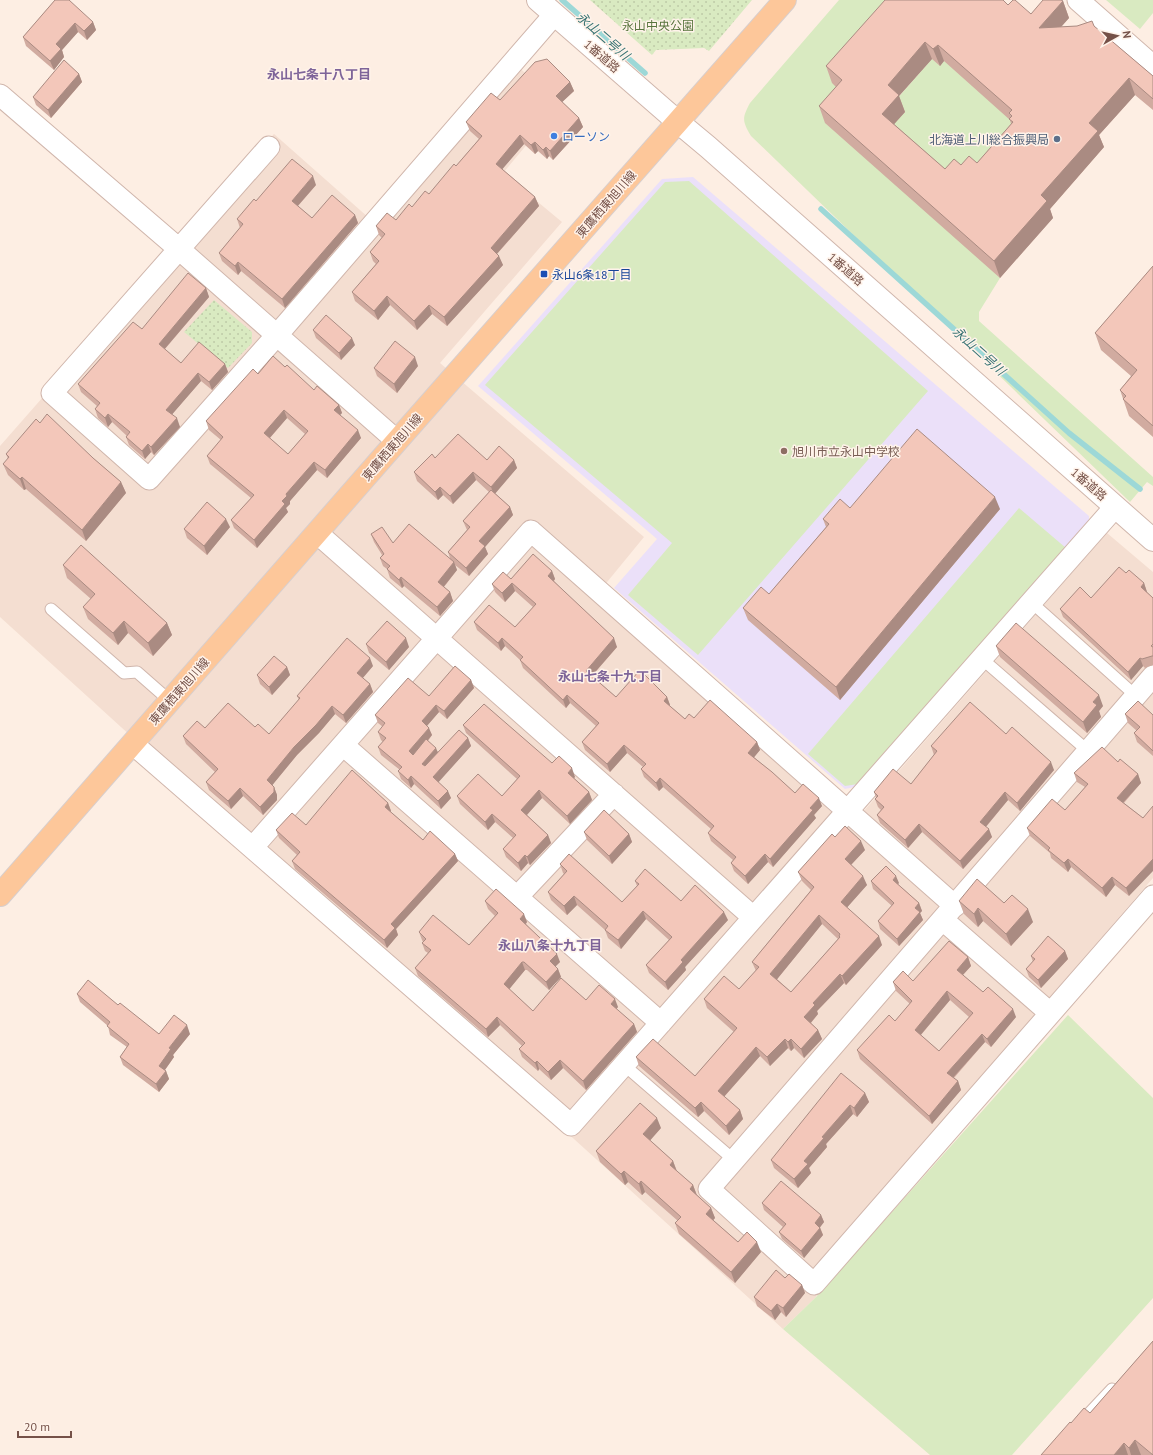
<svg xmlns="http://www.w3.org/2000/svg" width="1153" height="1455" font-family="'PT Sans','Noto Sans JP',sans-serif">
<defs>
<pattern id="park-dots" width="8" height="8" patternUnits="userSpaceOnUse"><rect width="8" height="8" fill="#d9eac1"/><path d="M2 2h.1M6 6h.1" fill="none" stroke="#becaa7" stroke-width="1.8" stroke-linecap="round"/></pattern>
</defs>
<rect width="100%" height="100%" fill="#fdeee3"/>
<path fill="#f4ded1" d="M509,59L561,104L503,173L562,222L440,363L644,537L594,598L849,828L1107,533L1153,572V878L819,1264L816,1297L783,1329L0,617V446L274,134L369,218Z"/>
<path fill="#ebe0f9" d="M693,177L1089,516V525L859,786L845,789L614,588L657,539L478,386L662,179Z"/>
<path fill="#d9eac1" d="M839,0H906L848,97L1000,278L979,312V321L1153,477V486L1147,482L1130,502L751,136C742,121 742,118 750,103Z
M1106,0H1153V13L1140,29Z
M932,59H946L1018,127L951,186L889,131L894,102Z
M689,181L928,391L698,655L628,595L672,543L485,385L665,182Z
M1019,508L1066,548L858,784L845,786L808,754Z
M1068,1015L1153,1098V1298L1012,1455H930L783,1329L816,1297Z"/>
<path fill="url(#park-dots)" d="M590,0H752L709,51L704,48L656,50L652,55Z
M214,300L252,332V343L228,368L184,332Z"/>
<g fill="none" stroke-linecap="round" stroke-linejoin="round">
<path stroke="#9dd8d7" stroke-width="5.5" d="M562,0L645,73
M821,209L1069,433L1140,489"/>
<defs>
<path id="service" d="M1031,602L1136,696
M51,609L124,673L137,672L170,701
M981,658L1088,751
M624,1065L734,1160
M1080,1423L1112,1389"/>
<path id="minor" d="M1078,0L1153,66
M0,95L179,249L397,441
M269,147L52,393L149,479L277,335L554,15
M317,533L753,917
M1153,676L709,1189L814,1284L1153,896
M133,744L571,1125L1115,507
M343,745L661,1023
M253,847L531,531L955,906
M518,896L614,794
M943,920L1050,1013"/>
<path id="tertiary" d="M538,0L678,122L708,147L1153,540"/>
<path id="primary" d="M0,895L397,441L785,0"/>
</defs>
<use href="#service" stroke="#d0b6ac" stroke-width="13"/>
<use href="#minor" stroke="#d0b6ac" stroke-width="23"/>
<use href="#tertiary" stroke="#d0b6ac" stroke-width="24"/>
<use href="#primary" stroke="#d8cecc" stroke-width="24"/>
<use href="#service" stroke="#fff" stroke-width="11"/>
<use href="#minor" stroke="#fff" stroke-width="21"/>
<use href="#tertiary" stroke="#fff" stroke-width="22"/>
<use href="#primary" stroke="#fdc79a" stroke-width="22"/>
</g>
<path fill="#d1aba0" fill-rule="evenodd" d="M55,0L93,22L96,30L87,40L78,32L62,50L64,57L54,70L26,46L23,37Z
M1063,1L1069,18L1061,27L1094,26L1153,76V110L1135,95L1099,135L1104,147L1050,209L1053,218L1000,278L825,123L819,106L836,87L832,83L826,66L1008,5L1031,14ZM932,59L940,66L944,61L1010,120L1011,124L977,163L961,165L945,169L894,124L905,112L899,96Z
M79,74L82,82L51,118L36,105L33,97Z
M570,82L574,91L562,102L579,118L583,127L553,160L549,156L547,159L538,151L535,154L524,144L502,169L535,197L539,206L497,254L503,265L447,326L432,314L417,330L390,305L378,320L355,301L352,292L376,264L373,261L370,252L382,238L379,235L376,226L396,220L429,194L456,166L479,139L470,131L466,122L500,100Z
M316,185L298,206L312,218L355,215L358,223L285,308L241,271L238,275L222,261L219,253L240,228L237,219L256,201Z
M1153,266V437L1129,416L1120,390L1131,376L1101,350L1095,333Z
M206,288L209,297L165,349L181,363L225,364L228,372L212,390L201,381L172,414L180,427L154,455L151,452L145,459L129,445L126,437L127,436L112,422L108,427L98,418L95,409L97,406L81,392L78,384L142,329Z
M313,330L355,345L341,360L316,338Z
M418,366L397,393L377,376L374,368Z
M258,374L314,390L339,405L342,413L340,415L361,438L327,478L317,470L290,501V504L286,508L288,512L257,548L234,528L231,520L251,498L210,464L207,456L221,440L209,430L206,421ZM287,418L305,434L288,454L270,438Z
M6,454L93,458L121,482L126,493L86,541L26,489L24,490L8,475L3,464L8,459Z
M435,458L487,460H514L517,468L495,493L510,507L513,515L485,547L488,554L469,576L455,565L457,570L444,587L450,592L453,601L440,616L404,586L402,588L390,578L387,569L383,566L380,558L382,555L374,542L371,534L393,543L450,558L448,552L467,530L463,521L489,492L476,480L453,504L443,495L438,500L417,481L414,472Z
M850,508L1000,509L840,700L748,620L743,608L769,594L826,527L823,519Z
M230,527L207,555L187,538L184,529Z
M63,565L167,623L172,635L153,656L128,633L118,645L88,619L83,607L91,599L67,578Z
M552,571L555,579L554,581L617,647L592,676L616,697H667L670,705V706L685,719L694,718L757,742L760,750L754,757L795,793L822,806L814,815L816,818L773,867L768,862L748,884L734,871L731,863L733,860L711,841L708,833L711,829L663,787L659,791L644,777L641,769L643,767L627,753L610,772L585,750L582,742L596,726L570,703L566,708L523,668L520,660L505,646L501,651L477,630L474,622L515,627L533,607L515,591L505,602L495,592L492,584L511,579Z
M1144,583L1147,592L1153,598V665L1145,668L1143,666L1131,680L1063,617L1060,609L1091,598Z
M366,644L409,647L389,670L369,653Z
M996,646L1103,706L1099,711L1101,717L1087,733L1000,657Z
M373,666L363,678L370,684L373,692L346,723L335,714L319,733L297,755L272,785L274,787L277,795V800L263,815L243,796L231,809L209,790L206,782L215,772L186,744L183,736L205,728L255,727L269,734L299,700L297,696Z
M287,667L290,675L272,695L260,684L257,675Z
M471,680L474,688L447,719L439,712L427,726L432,735L428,741L438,752L468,738L471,746L438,782L451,798L441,809L414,784L411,788L401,779L398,771L400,770L381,755L378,747L383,742L381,740L378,732L383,727L378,723L375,715L429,696Z
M1125,714L1153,715V756L1137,742L1134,733L1137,731L1128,723Z
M463,725L552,763L575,777L574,778L589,792L592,800L570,824L542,798L527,815L548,835L551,843L530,865L528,863L521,871L506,857L503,849L513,838L495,822L488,830L460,804L457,796H502L517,779L466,733Z
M1006,734L1054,770L1020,811L1008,800L986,827L992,837L963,869L922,832L908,848L880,823L877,815L881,810L878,807L875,799L876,798L874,792L911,784L934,755L931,746Z
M1118,762L1138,774L1141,783L1124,803L1143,818L1129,896L1115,885L1106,897L1071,867L1068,872L1051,858L1050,853L1030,836L1027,828L1065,810L1085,787L1077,782L1074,773Z
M388,803L391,811V812L423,840L455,854L458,861L396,929L398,935L387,948L295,869L292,861L297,855L279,838L276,830L306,825Z
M584,832L629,834L632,842L612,864L587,840Z
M835,837L865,850L851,865L867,885L847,907L882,945L846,985L844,983L817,1011L818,1014L811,1023L818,1030L822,1039L804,1058L794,1048L791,1051L788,1048L770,1066L760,1056L724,1097L740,1110L743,1119L729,1135L704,1111L698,1117L639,1066L636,1057L695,1076L734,1032L707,1008L704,999L739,989L756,971L752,962L811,890L802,881L798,872ZM822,924L838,939L791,992L777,979Z
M560,864L622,902L637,886L635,881L681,901L728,920L685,967L686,970L668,990L649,973L646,965L669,940L646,919L621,949L608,938L605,930L577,905L567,915L551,900L548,892L564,874L563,873Z
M871,881L899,883L898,884L919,903L922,911L920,913L923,920L899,946L880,929L878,921L892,906L873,889Z
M485,901L527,922L526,924L560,962L555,966L558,969L561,977L549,990L527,970H525L509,989L533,1011L586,1000L618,1007L616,1009L634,1024L637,1032L586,1090L563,1068L551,1080L539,1069L538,1071L522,1057L519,1049L522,1046L500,1025L488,1037L418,976L415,968L428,953L425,951L422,943L423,942L422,940L419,932L469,945L495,916L488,909Z
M959,901L1004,903L1033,922L1011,946L983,921L978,927L964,914Z
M1065,951L1068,959L1041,988L1029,977L1026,969L1033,962L1031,956Z
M968,957L971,966L963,975L983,992L1016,1017L991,1047L985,1042L954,1078L958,1081L961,1090L932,1124L860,1059L857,1050L895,1021L910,1004L896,991L893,982L913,981ZM950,1000L969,1017L939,1051L921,1035Z
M77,994L118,1005L159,1034H190L173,1055L174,1057L165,1070L166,1071L169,1079L159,1092L123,1065L120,1057L127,1047L110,1035L108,1026L80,1002Z
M865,1093L869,1102L857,1117L853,1114L826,1144L827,1147L809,1168L811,1173L798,1188L774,1168L771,1160Z
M661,1128L650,1140L673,1161L677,1171L693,1185L697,1195L711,1208L715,1218L713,1220L738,1242L761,1252L735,1283L679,1234L675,1223L678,1221L645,1192L642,1195L628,1182L625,1185L600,1162L596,1151Z
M762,1203L821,1215L824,1222L820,1227L823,1235L804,1258L782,1239L779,1232L783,1227L764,1210Z
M802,1285L805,1293L786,1317L781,1312L775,1320L757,1306L754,1297Z
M1153,1341V1455H1041L1071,1423L1090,1413Z"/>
<path fill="#aa8b82" d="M1063,1L1069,18L1045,45L1039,28Z
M93,22L96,30L87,40L84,31Z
M75,23L78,32L62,50L64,57L54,70L50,61L56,44Z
M925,42L932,59L899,96L905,112L888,131L882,114L888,85Z
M938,45L944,61L940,66L933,49Z
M79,74L82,82L51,118L48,110Z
M1129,78L1135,95L1099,135L1104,147L1050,209L1053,218L1000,278L994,261L1041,195L1089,123Z
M570,82L574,91L559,105L556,96Z
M579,118L583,127L553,160L550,151Z
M520,135L524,144L499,173L496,164Z
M535,142L538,151L535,154L531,145Z
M546,147L549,156L547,159L543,150Z
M313,176L316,185L295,209L292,201Z
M535,197L539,206L494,257L491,248Z
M355,215L358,223L285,308L282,299Z
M499,256L503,265L447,326L444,317Z
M238,262L241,271L238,275L235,266Z
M206,288L209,297L162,352L159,344Z
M387,296L390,305L378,320L374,311Z
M429,305L432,314L417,330L414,321Z
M352,338L355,345L341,360L339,353Z
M415,357L418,366L397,393L394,384Z
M225,364L228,372L212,390L209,382Z
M198,373L201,381L169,418L166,410Z
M339,405L342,413L337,418L334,410Z
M284,410L287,418L267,441L264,433Z
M108,414L112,422L108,427L105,418Z
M177,418L180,427L154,455L151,447Z
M358,430L361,438L327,478L325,470Z
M148,444L151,452L145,459L142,451Z
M514,460L517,468L494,495L491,487Z
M314,462L317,470L290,501V504L286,508L288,512L257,548L254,540L282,501L286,494Z
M473,472L476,480L453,504L450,496Z
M22,477L26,489L24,490L20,479Z
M121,482L126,493L86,541L82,530Z
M440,487L443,495L438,500L435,492Z
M995,497L1000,509L840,700L836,687Z
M510,507L513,515L485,547L488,554L469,576L466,568L479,541Z
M226,519L230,527L207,555L204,546Z
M454,562L457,570L441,590L438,582Z
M552,571L555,579L551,584L548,576Z
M401,577L404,586L402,588L399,580Z
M512,583L515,591L505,602L502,593Z
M1144,583L1147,592L1144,595L1141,587Z
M450,592L453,601L440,616L437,607Z
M124,621L128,633L118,645L113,633Z
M167,623L172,635L153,656L148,643Z
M406,638L409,647L389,670L386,662Z
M502,638L505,646L501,651L498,643Z
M614,638L617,647L589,679L586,671Z
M370,658L373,666L360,681L357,673Z
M1140,658L1143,666L1131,680L1128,672Z
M287,667L290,675L272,695L269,687Z
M471,680L474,688L447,719L444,711Z
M370,684L373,692L346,723L343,715Z
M567,695L570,703L566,708L563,700Z
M1099,695L1103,706L1099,711L1101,717L1087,733L1083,722L1093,702Z
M667,697L670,705L667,709L664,701Z
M436,705L439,712L425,728L422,721Z
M332,706L335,714L319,733L297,755L270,788L267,780L294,747Z
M429,728L432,735L412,759L409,751Z
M468,738L471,746L436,785L433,777Z
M757,742L760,750L751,761L748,753Z
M624,745L627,753L610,772L607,764Z
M436,748L439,755L425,771L422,764Z
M1051,762L1054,770L1020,811L1017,803Z
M572,768L575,777L571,781L568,773Z
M1138,774L1141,783L1120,806L1117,798Z
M411,776L414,784L411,788L408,780Z
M660,778L663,787L659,791L656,783Z
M274,787L277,795V800L263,815L260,807Z
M240,788L243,796L231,809L228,801Z
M539,790L542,798L524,818L521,810Z
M448,791L451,798L441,809L438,801Z
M589,792L592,800L570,824L567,816Z
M1005,792L1008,800L983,830L980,822Z
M819,798L822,806L814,815L816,818L773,867L770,859L810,808Z
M388,803L391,811L388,815L385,807Z
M492,814L495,822L488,830L485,822Z
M919,824L922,832L908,848L905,840Z
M989,829L992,837L963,869L960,861Z
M629,834L632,842L612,864L609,856Z
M548,835L551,843L530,865L527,857Z
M861,841L865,850L848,868L845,859Z
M455,854L458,861L396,929L398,935L387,948L384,940L391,924Z
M765,854L768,862L748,884L745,876Z
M525,855L528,863L521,871L518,863Z
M1068,859L1071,867L1068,872L1064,863Z
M1153,859V871L1129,896L1126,888Z
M863,876L867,885L844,911L841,902Z
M896,876L899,883L895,887L893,880Z
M1112,877L1115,885L1106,897L1102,888Z
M574,896L577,905L567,915L564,906Z
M919,903L922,911L920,913L923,920L899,946L897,939L915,908Z
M978,908L983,921L978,927L974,914Z
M1028,909L1033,922L1011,946L1006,934Z
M643,911L646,919L621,949L618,940Z
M724,912L728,920L685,967L686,970L668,990L665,982L681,960Z
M524,914L527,922L523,927L520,919Z
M819,915L822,924L774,983L770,974Z
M879,936L882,945L846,985L842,976Z
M1065,951L1068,959L1041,988L1038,980Z
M557,954L560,962L553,969L550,961Z
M968,957L971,966L960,978L957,970Z
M522,962L525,970L507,992L504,984Z
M558,969L561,977L549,990L546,982Z
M840,974L844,983L817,1011L818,1014L808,1026L804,1017L813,1003Z
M947,991L950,1000L918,1038L915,1030Z
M615,999L618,1007L614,1012L611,1004Z
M1013,1009L1016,1017L991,1047L987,1039Z
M497,1017L500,1025L488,1037L486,1029Z
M634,1024L637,1032L586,1090L583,1081Z
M187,1025L190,1034L173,1055L174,1057L162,1074L159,1066L169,1048Z
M818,1030L822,1039L804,1058L801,1049Z
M982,1034L985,1042L950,1081L947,1073Z
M785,1039L788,1048L770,1066L767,1057Z
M791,1039L794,1048L791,1051L788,1042Z
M756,1047L760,1056L721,1100L718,1091Z
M560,1060L563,1068L551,1080L548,1072Z
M537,1061L539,1069L538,1071L535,1063Z
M166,1071L169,1079L159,1092L156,1084Z
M958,1081L961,1090L932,1124L929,1116Z
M865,1093L869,1102L857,1117L854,1108Z
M701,1102L704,1111L698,1117L695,1108Z
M850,1105L853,1114L826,1144L827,1147L809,1168L811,1173L798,1188L794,1179L804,1161L822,1137Z
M740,1110L743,1119L729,1135L726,1126Z
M657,1118L661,1128L647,1144L643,1134Z
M673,1161L677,1172L670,1165Z
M624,1171L628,1182L625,1185L621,1174Z
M641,1181L645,1192L642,1195L639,1184Z
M693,1185L697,1196L690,1189Z
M711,1208L715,1218L710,1224L706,1214Z
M821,1215L824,1222L818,1230L815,1223Z
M820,1228L823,1235L804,1258L801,1251Z
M757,1242L761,1252L735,1283L731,1272Z
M802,1285L805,1293L786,1317L783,1308Z
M777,1304L781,1312L775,1320L771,1311Z
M1135,1440L1141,1455H1131L1129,1448Z
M1124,1443L1128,1455H1114Z"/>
<path fill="#f3c7ba" stroke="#aa8b82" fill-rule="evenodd" d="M55,0H69L93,22L84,31L75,23L56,44L61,49L50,61L23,37Z
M885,0H1003L1008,5L1013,0H1015L1031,14L1043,0H1061L1063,1L1039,28L1077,26L1092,21L1094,26L1153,76V99L1129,78L1089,123L1098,131L1041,195L1047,201L994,261L819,106L842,80L826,66ZM925,42L933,49L938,45L1012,110L1009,113L1012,116L1009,119L1013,122L977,163L969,156L961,165L954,159L945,169L882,114L899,95L888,85Z
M547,59L570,82L556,96L579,118L550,151L546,147L543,150L535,142L531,145L520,135L496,164L535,197L491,248L499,256L444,317L429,305L414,321L387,296L374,311L352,292L379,261L370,252L385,234L376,226L387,213L396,220L409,204L412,207L425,191L429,194L454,164L456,166L482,136L466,122L491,93L500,100L535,62Z
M64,60L79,74L48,110L33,97Z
M292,159L313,176L292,201L312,218L332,195L355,215L282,299L238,262L235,266L219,253L243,224L237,219L254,199L256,201Z
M1153,266V426L1123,399L1126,396L1120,390L1137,370L1095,333Z
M188,273L206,288L159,344L181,363L199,342L225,364L209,382L198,373L166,410L177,418L151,447L148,444L142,451L126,437L130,432L108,414L105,418L95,409L100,403L78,384L133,322L142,329Z
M326,315L352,338L339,353L313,330Z
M395,341L415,357L394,384L374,368Z
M273,356L285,367L287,365L314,390L317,386L339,405L334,410L358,430L325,470L314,462L286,494L287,496L282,501L285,504L254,540L231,520L254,495L207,456L223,437L206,421L253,369L258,374ZM284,410L308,431L288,454L264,433Z
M47,414L93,458L121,482L82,530L22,477L20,479L3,464L9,457L6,454L36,419L40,423Z
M917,429L995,497L836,687L743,608L761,587L769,594L829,524L823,519L840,499L850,508Z
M458,434L487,460L499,446L514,460L491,487L473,472L450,496L440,487L435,492L414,472L432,454L435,458Z
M491,490L510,507L479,541L485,546L466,568L448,552L470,527L463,521Z
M207,502L226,519L204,546L184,529Z
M409,524L454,562L438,582L450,592L437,607L401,577L399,580L387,569L390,566L380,558L384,554L371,534L382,527L393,543Z
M81,545L167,623L148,643L124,621L113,633L83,607L95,594L63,565Z
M533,554L552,571L548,576L614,638L586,671L616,697L640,670L667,697L664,701L685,719L689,714L694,718L710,700L757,742L748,753L772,772L795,793L803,784L819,798L810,808L813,810L770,859L765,854L745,876L731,863L736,857L708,833L714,826L660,778L656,783L641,769L646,764L624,745L607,764L582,742L599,723L567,695L563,700L520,660L523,657L502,638L498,643L474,622L489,605L515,627L536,604L512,583L502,593L492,584L503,572L511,579Z
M1119,567L1126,573L1129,570L1144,583L1141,587L1153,598V644L1151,646L1153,647V656H1152L1142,659L1140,658L1128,672L1060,609L1080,587L1091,598Z
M387,621L406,638L386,662L366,644Z
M1016,623L1099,695L1093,702L1097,705L1083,722L996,646Z
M347,638L370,658L357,673L370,684L343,715L332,706L316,725L294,747L267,780L274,787V792L260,807L240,788L228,801L206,782L218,769L183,736L197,721L205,728L228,703L255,727L258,724L269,734L300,698L297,696Z
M274,656L287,667L269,687L257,675Z
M455,666L471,680L444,711L436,705L422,721L429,728L409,751L413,755L426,739L436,748L422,764L425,766L459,730L468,738L433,777L448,791L438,801L411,776L408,780L398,771L402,767L378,747L386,738L378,732L385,723L375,715L408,678L429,696Z
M1138,701L1153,715V751L1134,733L1140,727L1125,714Z
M970,702L1006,734L1012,727L1051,762L1017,803L1005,792L980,822L989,829L960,861L919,824L905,840L877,815L884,807L875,799L878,796L874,792L893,769L911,784L937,751L931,746Z
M484,704L552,763L559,756L572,768L568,773L589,792L567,816L539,790L521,810L548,835L527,857L525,855L518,863L503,849L516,835L492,814L485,822L457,796L478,774L502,796L520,776L463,725Z
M1102,747L1118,762L1120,759L1138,774L1117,798L1143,818L1153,806V859L1126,888L1112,877L1102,888L1068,859L1064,863L1048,850L1050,848L1027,828L1052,799L1065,810L1088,784L1074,773Z
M352,770L388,803L385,807L423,840L430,831L455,854L391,924L395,928L384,940L292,861L300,852L276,830L292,813L306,825Z
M604,810L629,834L609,856L584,832Z
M845,826L861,841L845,859L863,876L841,902L879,936L842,976L840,974L813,1003L815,1005L804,1017L818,1030L801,1049L791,1039L788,1042L785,1039L767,1057L756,1047L718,1091L740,1110L726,1126L701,1102L695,1108L636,1057L653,1039L695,1076L737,1028L704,999L724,976L739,989L759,967L752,962L814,887L798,872L832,834L835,837ZM819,915L840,934L839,936L840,937L791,992L770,974Z
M569,854L622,902L639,884L635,881L645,869L681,901L695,885L724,912L681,960L683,962L665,982L646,965L672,937L643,911L618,940L605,930L608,926L574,896L564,906L548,892L567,871L560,864Z
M886,866L896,876L893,880L919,903L915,908L920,912L897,939L878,921L894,903L871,881Z
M977,879L1004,903L1012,895L1028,909L1006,934L978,908L974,914L959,901Z
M496,889L524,914L520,919L557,954L550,961L558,969L546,982L524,962H522L504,984L533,1011L561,978L586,1000L599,985L615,999L611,1004L634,1024L583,1081L560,1060L548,1072L537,1061L535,1063L519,1049L525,1043L497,1017L486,1029L415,968L431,950L422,943L426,939L419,932L433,915L469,945L498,913L485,901Z
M1048,936L1065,951L1038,980L1026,969L1035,959L1031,956Z
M949,941L968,957L957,970L983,992L988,987L1013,1009L987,1039L982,1034L947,1073L958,1081L929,1116L857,1050L889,1015L895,1021L912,1001L893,982L903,971L913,981ZM947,991L973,1013L939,1051L915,1030Z
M88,980L118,1005L120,1003L159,1034L174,1015L187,1025L169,1048L171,1049L159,1066L166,1071L156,1084L120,1057L129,1044L107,1026L110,1022L77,994Z
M841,1073L865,1093L854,1108L850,1105L822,1137L824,1138L804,1161L808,1164L794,1179L771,1160Z
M640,1103L657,1118L643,1134L673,1161L670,1165L693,1185L690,1189L711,1208L706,1214L738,1242L747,1232L757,1242L731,1272L675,1223L681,1217L641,1181L639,1184L624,1171L621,1174L596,1151Z
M781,1181L821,1215L815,1223L820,1228L801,1251L779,1232L786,1224L762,1203Z
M776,1270L785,1278L789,1274L802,1285L783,1308L777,1304L771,1311L754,1297Z
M1153,1341V1455L1135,1440L1129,1448L1124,1443L1114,1455H1041L1070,1422L1071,1423L1084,1408L1090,1413Z"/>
<circle fill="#3f7fe0" stroke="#fff3ea" stroke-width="1.5" cx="554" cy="136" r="4"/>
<circle fill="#5c6f8a" stroke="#fff3ea" stroke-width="1.5" cx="1057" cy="139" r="4"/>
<rect fill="#1a4fb4" stroke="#fff3ea" stroke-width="1.5" x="540" y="270" width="8" height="8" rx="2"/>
<circle fill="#8d6e63" stroke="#fff3ea" stroke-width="1.5" cx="784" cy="451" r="4"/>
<g text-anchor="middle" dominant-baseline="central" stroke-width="3" stroke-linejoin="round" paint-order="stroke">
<g font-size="12" fill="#58753d" stroke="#fff3ea">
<text x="658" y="25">永山中央公園</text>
</g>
<g font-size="12" fill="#755148" stroke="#fff3ea">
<text transform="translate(602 56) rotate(41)">1番道路</text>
<text transform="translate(606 204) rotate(-49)">東鷹栖東旭川線</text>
<text transform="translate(846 269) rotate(41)">1番道路</text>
<text transform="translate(392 447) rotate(-49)">東鷹栖東旭川線</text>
<text transform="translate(1089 484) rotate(41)">1番道路</text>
<text transform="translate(179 691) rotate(-49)">東鷹栖東旭川線</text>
</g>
<g font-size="12" fill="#366cbe" stroke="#fff3ea" text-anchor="start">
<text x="562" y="136">ローソン</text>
</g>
<g font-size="12" fill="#4e5e75" stroke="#fff3ea" text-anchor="end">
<text x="1049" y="139">北海道上川総合振興局</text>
</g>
<g font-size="12" fill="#164399" stroke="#fff3ea" text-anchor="start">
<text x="552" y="274">永山6条18丁目</text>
</g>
<g font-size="12" fill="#785e54" stroke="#fff3ea" text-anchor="start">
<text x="792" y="451">旭川市立永山中学校</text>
</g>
<g font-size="13" font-style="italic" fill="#397474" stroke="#fff3ea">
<text transform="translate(603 36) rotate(41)">永山二号川</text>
<text transform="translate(979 351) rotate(42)">永山二号川</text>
</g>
<g font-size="13" font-weight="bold" fill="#7e6499" stroke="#fff3ea">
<text x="319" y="74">永山七条十八丁目</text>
<text x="610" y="676">永山七条十九丁目</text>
<text x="550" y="945">永山八条十九丁目</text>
</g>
</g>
<g transform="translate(1117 36) rotate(82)" stroke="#fff3ea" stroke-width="3" paint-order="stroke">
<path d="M0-3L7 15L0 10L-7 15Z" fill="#755148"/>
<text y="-6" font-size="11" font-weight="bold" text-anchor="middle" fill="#755148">N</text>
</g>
<path d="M18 1431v6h53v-6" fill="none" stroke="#755148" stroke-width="2"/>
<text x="24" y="1431" font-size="12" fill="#755148" stroke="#fff3ea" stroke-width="3" paint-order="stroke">20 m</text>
</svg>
